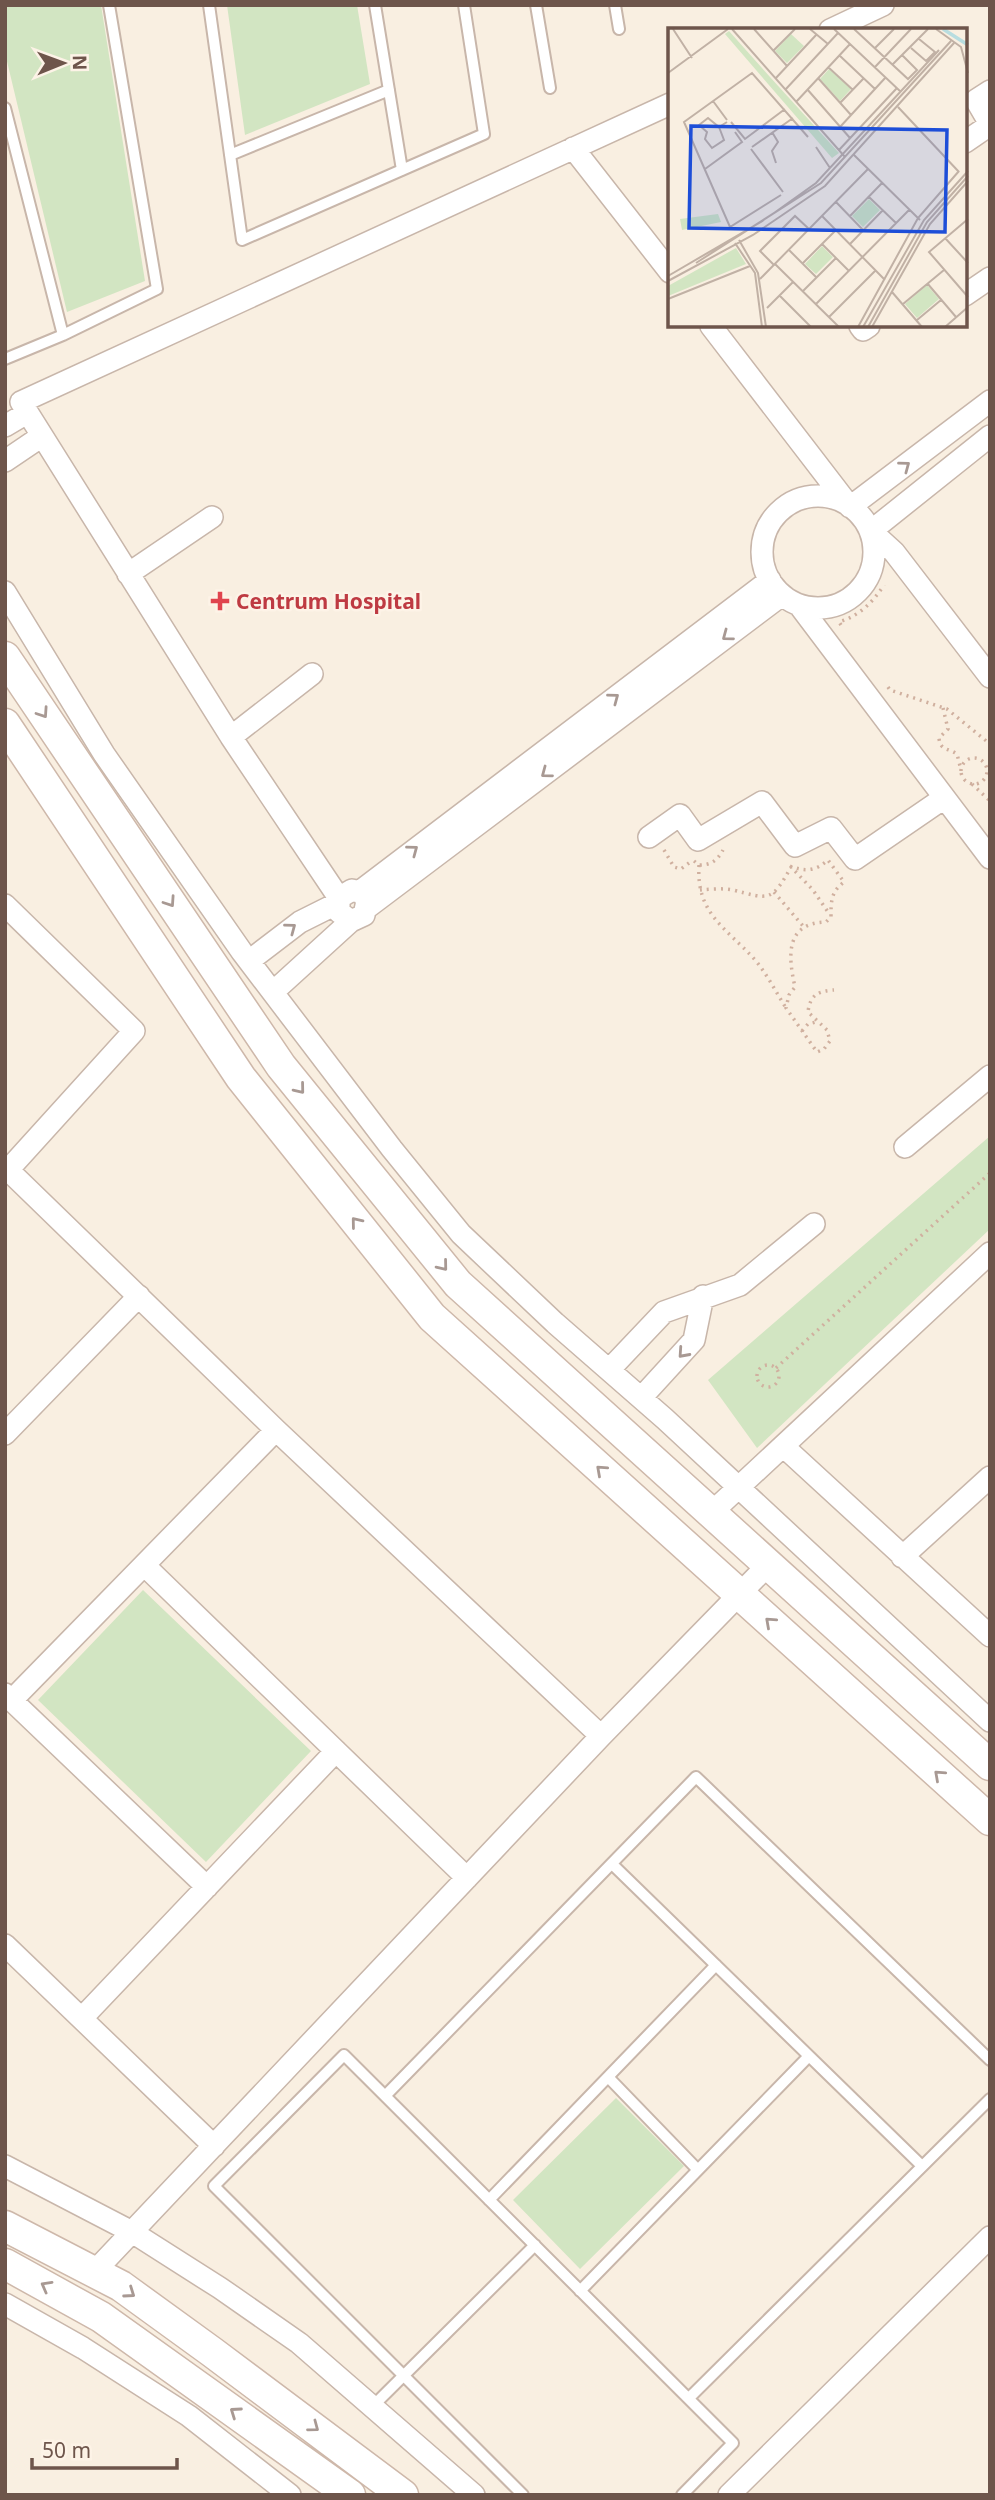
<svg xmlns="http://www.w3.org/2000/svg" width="995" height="2500" font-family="'Noto Sans',sans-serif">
<rect width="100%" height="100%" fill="#f9efe1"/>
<path fill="#d2e5c2" d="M5,5H101L145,281L67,312L5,53Z
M227,5H357L370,84L245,135Z
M990,1136V1229L757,1448L708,1380Z
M143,1590L311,1751L206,1862L38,1700Z
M616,2098L684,2166L580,2269L513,2200Z"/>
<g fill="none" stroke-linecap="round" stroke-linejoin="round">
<defs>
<path id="lane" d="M209,5L242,240L484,134L464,5
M375,5L402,170
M536,5L550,88
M615,5L619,29
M5,108L63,335
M230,155L389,90
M5,359L63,335L157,289L109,5
M612,1864L922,2166
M608,2077L698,2170
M385,2096L696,1777L990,2060
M489,2200L716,1965
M580,2291L809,2056
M689,2398L990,2099
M373,2406L535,2245
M523,2495L214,2186L344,2055L733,2443L682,2495"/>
<path id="street" d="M830,30L883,5
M990,91L976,100L990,124
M965,142L990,125
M573,148L670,272
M965,295L990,278
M711,326L850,507L990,401
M860,326L863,330L869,326
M5,426L27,413
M990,436L871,531L894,552L990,677
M5,461L42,436
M762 552a56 56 0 1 1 112 0a56 56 0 1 1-112 0Z
M128,574L212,517
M5,592L104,754L242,952L392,1149L461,1234L555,1323L665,1419L990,1721
M799,605L990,858
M231,737L312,674
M649,837L680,815L698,840L762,802L795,846L831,828L855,859L944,798
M359,892L770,580
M339,898L352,890L362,893L367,901L364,915L351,921L339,912V898L231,737L21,402L670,104
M5,905L134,1031L8,1170
M368,907L782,595
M249,961L300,922L338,903
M273,992L351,921
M905,1147L990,1076
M5,1167L276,1430L601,1736
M609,1370L664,1312L740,1285L814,1224
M641,1398L694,1340L703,1296
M5,1434L139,1296
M783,1446L990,1636
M710,1514L990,1253
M902,1557L990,1477
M144,1565L467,1878
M5,1694L207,1887
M12,1700L276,1430
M5,1945L214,2146
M82,2018L336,1751
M5,2166L132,2232L220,2288L299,2343L474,2495
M94,2272L601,1736L767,1566
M5,2304L83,2348L189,2416L290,2495
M729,2495L990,2237"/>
<path id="secondary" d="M5,657L281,1066L458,1284L990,1765
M5,724L241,1078L432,1317L990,1820
M5,2226L121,2286L212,2352L403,2495
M5,2264L101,2317L350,2495"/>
</defs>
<use href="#lane" stroke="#c8b6aa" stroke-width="14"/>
<use href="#street" stroke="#c8b6aa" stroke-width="24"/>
<use href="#secondary" stroke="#ceb8aa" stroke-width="33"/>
<path stroke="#d0b09f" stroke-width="3.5" stroke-dasharray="2 5" stroke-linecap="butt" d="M841,625L839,622C859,616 873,602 884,585
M888,687L890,690L947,709L990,744
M943,708L948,729L939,738C940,751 949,748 957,754L961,770
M961 771a13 13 0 1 1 26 0a13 13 0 1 1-26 0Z
M972,784L990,801
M664,850L674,867L681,869L693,860
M694,861L699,865C711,865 717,861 723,850
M699,865C696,915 727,928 756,961C768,976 776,992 786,1008
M790,866C805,872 816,871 828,860L844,882C831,892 831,901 831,917L826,922C785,923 788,956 795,987L789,995L786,1008L817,1052L824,1049L830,1041L827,1030L808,1012C810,995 818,991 834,990
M700,890C710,889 723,888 733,890C769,899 771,903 791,867L813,890L830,915
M774,892L803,926
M802,1031L808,1024L816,1022
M757 1376a11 11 0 1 1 22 0a11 11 0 1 1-22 0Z
M776,1368L990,1173"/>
<use href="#lane" stroke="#fff" stroke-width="10"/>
<use href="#street" stroke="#fff" stroke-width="21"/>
<use href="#secondary" stroke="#fff" stroke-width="30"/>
</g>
<defs><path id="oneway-chevron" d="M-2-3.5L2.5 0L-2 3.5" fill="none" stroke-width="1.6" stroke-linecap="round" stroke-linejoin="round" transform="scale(1.75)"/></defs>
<g stroke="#a89993">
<use href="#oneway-chevron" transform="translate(905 466) rotate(-37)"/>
<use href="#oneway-chevron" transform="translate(727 636) rotate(143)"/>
<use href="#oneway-chevron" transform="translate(614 698) rotate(-37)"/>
<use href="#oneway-chevron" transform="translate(43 713) rotate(56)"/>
<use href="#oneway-chevron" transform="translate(546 773) rotate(143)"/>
<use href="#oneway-chevron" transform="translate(413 850) rotate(-37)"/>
<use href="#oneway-chevron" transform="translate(170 902) rotate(56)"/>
<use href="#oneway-chevron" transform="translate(291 928) rotate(-37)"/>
<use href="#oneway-chevron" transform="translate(300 1089) rotate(51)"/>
<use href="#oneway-chevron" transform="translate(356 1222) rotate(-129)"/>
<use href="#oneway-chevron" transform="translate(443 1266) rotate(51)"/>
<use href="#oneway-chevron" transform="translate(683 1353) rotate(132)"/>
<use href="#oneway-chevron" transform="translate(601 1470) rotate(-138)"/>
<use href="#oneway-chevron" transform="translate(770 1622) rotate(-138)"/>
<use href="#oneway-chevron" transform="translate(939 1775) rotate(-138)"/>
<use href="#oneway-chevron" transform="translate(46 2286) rotate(-151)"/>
<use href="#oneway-chevron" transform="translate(130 2293) rotate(35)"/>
<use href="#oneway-chevron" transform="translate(235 2412) rotate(-145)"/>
<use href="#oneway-chevron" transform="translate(314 2427) rotate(37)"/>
</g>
<path fill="#e0444e" stroke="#fdf3e7" stroke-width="2.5" d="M216.5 590.5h7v7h7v7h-7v7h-7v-7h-7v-7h7z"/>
<g text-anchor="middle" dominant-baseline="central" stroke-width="5" stroke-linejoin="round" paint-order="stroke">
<g font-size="21" font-weight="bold" fill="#be3a42" stroke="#fdf3e7" text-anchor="start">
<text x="236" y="601">Centrum Hospital</text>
</g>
</g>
<g transform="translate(668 28)">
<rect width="299" height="299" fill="#f9efe1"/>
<path d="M61,3L102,49L171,125L164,130L57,6ZM123,6L136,18L119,35L107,23ZM161,41L183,61L172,73L152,51ZM201,171L212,182L195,199L184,188ZM50,186L53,194L14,202L12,191ZM154,218L165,229L148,246L137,236ZM68,220L78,236L0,268V258ZM259,257L271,271L249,290L237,276Z" fill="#d2e5c2"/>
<path fill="none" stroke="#b8dde0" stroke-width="3.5" d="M275,1L300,17"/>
<path fill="none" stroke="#c1b1a5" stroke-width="2" d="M5,1L24,30M64,1L177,129M86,1L119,38M142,1L160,16M166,1L233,64M186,1L240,51L249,42L234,27M268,1L293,19L300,45M207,20L226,1M243,20L258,33L267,24L251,11M105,23L127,1M171,27L207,61M225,36L260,1M160,39L185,62M207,39L243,1M0,45L60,1M150,50L183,87M107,51L149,6M139,61L182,110M117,62L170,5M45,73L59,92M128,74L182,16M172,75L196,50M230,79L291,144M63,94L77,111L117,81M51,99L56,112L44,120L37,111L39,104L31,97L40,90L51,99L59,94M172,99L218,49M104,104L110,114L104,123L108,135M84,119L125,90M148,119L162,140M83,121L115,164M171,122L229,60M186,127L252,192M37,141L74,114L67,104M113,167L62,199L16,94L84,45L140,109M201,169L228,195M168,174L195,202M106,185L148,155L271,22M154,188L217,252M182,188L214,155M300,191L261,224L300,269M277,210L300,235M71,212L90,245L98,299M67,215L87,245L94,299M154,216L181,243M182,216L215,182M121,222L148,249M28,235L153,155L283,13M107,236L171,299M134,236L168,202M106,237L92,223L127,188L141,201M0,248L96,192M92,251L200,141M0,253L85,207L157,158L286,15M259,255L288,289M135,263L168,230M224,264L254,299M112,268L143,299M0,271L82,238M148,276L241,182M235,276L276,242M99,280L125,254M161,289L208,242M249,292L273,272M190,299L250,190L291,143M195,299L256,192L300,143M200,299L259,194L300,148M204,299L262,196L300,153M277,299L300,279"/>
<path fill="#1d4ed8" fill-opacity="0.15" stroke="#1d4ed8" stroke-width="3.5" d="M23,98L279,102L277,204L21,200Z"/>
<rect width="299" height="299" fill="none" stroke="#6e554b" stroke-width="3.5"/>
</g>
<rect width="995" height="2500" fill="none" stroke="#6e554b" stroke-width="14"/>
<g transform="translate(63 63) rotate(89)" stroke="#fdf3e7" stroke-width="5" paint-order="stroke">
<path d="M0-5L12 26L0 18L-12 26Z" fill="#6e554b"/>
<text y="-10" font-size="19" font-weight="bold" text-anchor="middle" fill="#6e554b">N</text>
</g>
<path d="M32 2458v10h145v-10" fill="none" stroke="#6e554b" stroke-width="3.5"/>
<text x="42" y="2458" font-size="21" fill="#6e554b" stroke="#fdf3e7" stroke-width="5" paint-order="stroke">50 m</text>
</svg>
